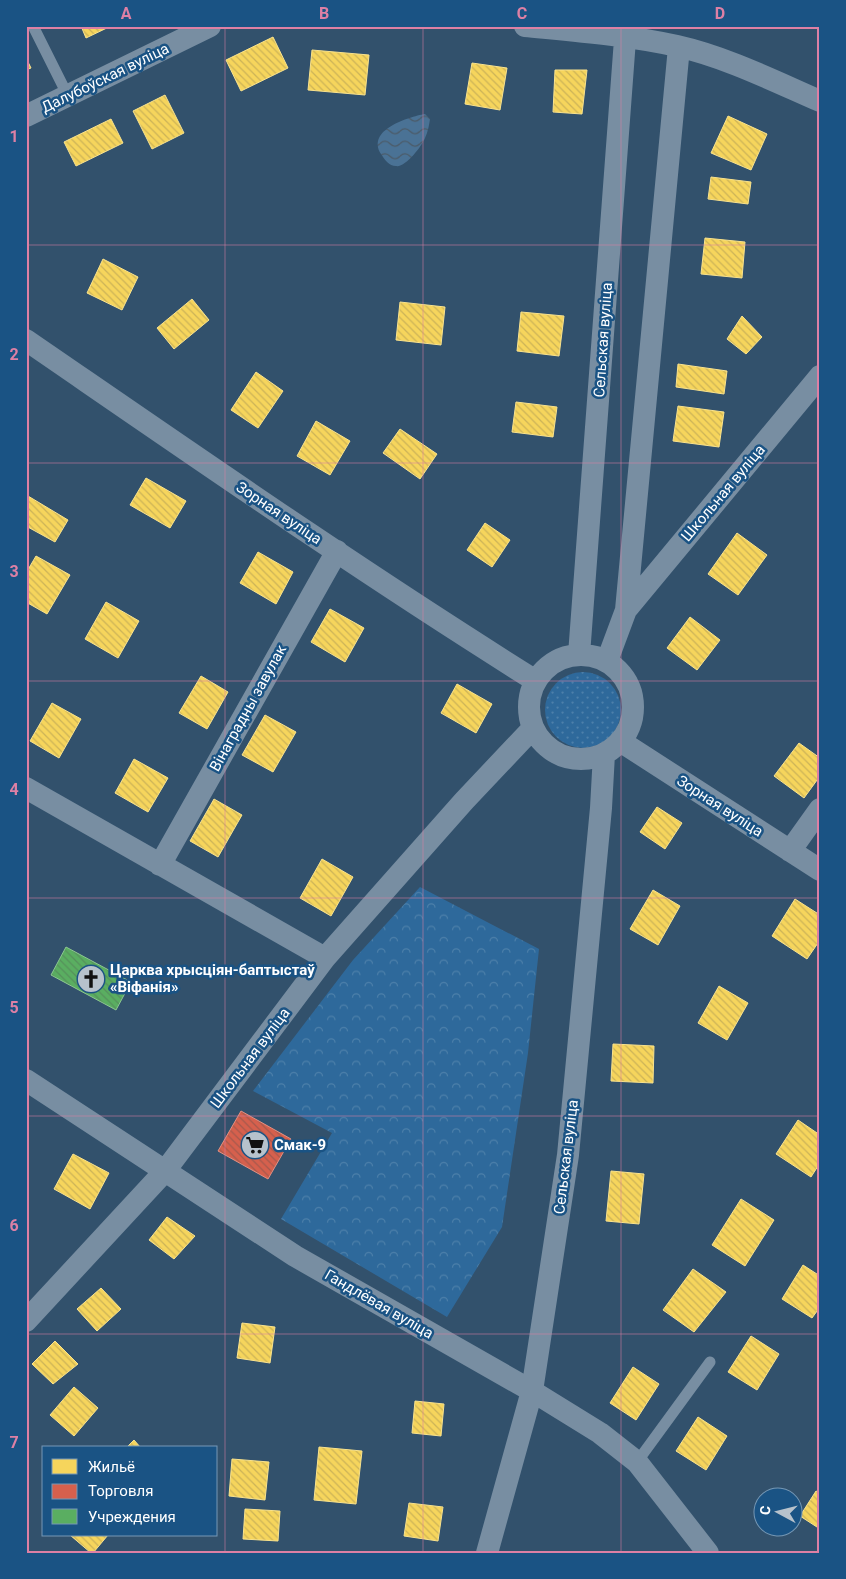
<svg xmlns="http://www.w3.org/2000/svg" width="846" height="1579" font-family="Roboto,sans-serif">
<defs>
<pattern id="grass-dots" width="8" height="8" patternUnits="userSpaceOnUse" patternTransform="scale(1.25)"><rect width="8" height="8" fill="#2e699b"/><path d="M2 2h.1M6 6h.1" fill="none" stroke="#4d80aa" stroke-width="1.8" stroke-linecap="round"/></pattern>
<pattern id="forest-crowns" width="20" height="18" patternUnits="userSpaceOnUse" patternTransform="scale(1.25)"><rect width="20" height="18" fill="#2e699b"/><path d="M2 6a3 3 0 1 1 6 0M12 15a3 3 0 1 1 6 0" fill="none" stroke="#4d80aa"/></pattern>
<pattern id="water-waves" width="16" height="10" patternUnits="userSpaceOnUse" patternTransform="scale(1.25)"><rect width="16" height="10" fill="#4a7295"/><path d="M0 5q4-4 8 0t8 0" fill="none" stroke="#4b5b69"/></pattern>
<pattern id="homes-back-hatch" width="6" height="6" patternUnits="userSpaceOnUse" patternTransform="scale(1.25)"><rect width="6" height="6" fill="#f6d55c"/><path d="M-1 5l2 2M0 0l6 6M5-1l2 2" fill="none" stroke="#ccb358"/></pattern>
<pattern id="shops-back-hatch" width="6" height="6" patternUnits="userSpaceOnUse" patternTransform="scale(1.25)"><rect width="6" height="6" fill="#d6604d"/><path d="M-1 5l2 2M0 0l6 6M5-1l2 2" fill="none" stroke="#a6594d"/></pattern>
<pattern id="public-back-hatch" width="6" height="6" patternUnits="userSpaceOnUse" patternTransform="scale(1.25)"><rect width="6" height="6" fill="#5aae61"/><path d="M-1 5l2 2M0 0l6 6M5-1l2 2" fill="none" stroke="#56915b"/></pattern>
</defs>
<rect width="100%" height="100%" fill="#32516c"/>
<path fill="url(#grass-dots)" d="M545 710a38 38 0 1 1 76 0a38 38 0 1 1-76 0Z"/>
<path fill="url(#forest-crowns)" d="M420,887L539,949L528,1053L502,1227L447,1317L281,1219L332,1133L253,1091L353,960Z"/>
<path fill="url(#water-waves)" d="M425,114L430,119C429,125 428,132 425,138C422,146 405,168 396,166C389,166 385,160 381,154C366,130 408,117 425,114Z"/>
<path fill="url(#homes-back-hatch)" stroke="#f9e28d" d="M81,26H111L86,38Z
M273,37L288,68L241,91L226,60Z
M312,50L369,55L365,95L308,90Z
M26,58L31,68L26,70Z
M472,63L507,68L500,110L465,104Z
M555,70H587L582,114L553,112Z
M165,95L184,133L152,149L133,111Z
M728,116L767,134L751,170L711,153Z
M111,119L123,143L76,166L64,142Z
M711,177L751,182L748,204L708,199Z
M705,238L745,242L742,278L701,274Z
M103,259L138,277L122,310L87,293Z
M192,299L209,320L174,349L157,328Z
M400,302L445,307L441,345L396,340Z
M521,312L564,316L559,356L517,351Z
M742,316L762,337L746,354L727,339Z
M678,364L727,371L724,394L676,387Z
M256,372L283,391L258,428L231,410Z
M516,402L557,407L553,437L512,432Z
M678,406L724,412L719,447L673,441Z
M316,421L350,441L330,475L297,456Z
M400,429L437,454L420,479L383,453Z
M146,478L186,501L170,528L130,505Z
M28,496L68,520L55,542L26,526Z
M485,523L510,540L492,567L467,550Z
M737,533L767,555L738,595L708,574Z
M258,552L293,572L276,604L240,583Z
M36,556L70,575L47,614L26,602V573Z
M106,602L139,621L118,658L85,639Z
M330,609L364,628L345,662L311,642Z
M690,617L720,640L697,670L667,648Z
M201,676L228,692L207,729L179,713Z
M457,684L492,704L476,733L441,713Z
M52,703L81,719L59,758L30,741Z
M265,715L296,732L273,772L242,755Z
M799,743L820,758V776L804,798L774,776Z
M134,759L168,778L148,812L115,793Z
M214,799L242,815L218,857L190,841Z
M657,807L682,823L665,849L640,832Z
M322,859L353,877L331,916L300,898Z
M653,890L680,906L658,945L630,929Z
M795,899L820,915V940L807,959L772,936Z
M719,986L748,1003L727,1040L698,1023Z
M613,1044L654,1046L653,1083L611,1081Z
M798,1120L820,1135V1163L811,1177L776,1154Z
M73,1154L109,1173L90,1209L54,1189Z
M611,1171L644,1174L639,1224L606,1221Z
M741,1199L774,1220L745,1266L712,1245Z
M167,1217L195,1236L174,1259L149,1240Z
M803,1265L820,1276V1307L812,1318L782,1299Z
M693,1269L726,1292L694,1332L663,1310Z
M101,1288L121,1309L97,1331L77,1309Z
M242,1323L275,1327L270,1363L237,1358Z
M751,1336L779,1354L757,1390L728,1372Z
M55,1341L78,1364L53,1384L32,1364Z
M633,1367L659,1384L636,1420L610,1403Z
M74,1387L98,1408L74,1436L50,1415Z
M415,1401L444,1404L441,1436L412,1433Z
M698,1417L727,1436L706,1470L676,1451Z
M134,1440L141,1448H126Z
M319,1447L362,1451L356,1504L314,1500Z
M232,1459L269,1462L265,1500L229,1496Z
M816,1491L820,1493V1529L800,1516Z
M409,1503L443,1507L438,1541L404,1536Z
M245,1509L280,1511L278,1541L243,1539Z
M70,1535H108L93,1553H91Z"/>
<path fill="url(#shops-back-hatch)" stroke="#e29082" d="M241,1111L291,1139L268,1179L218,1151Z"/>
<path fill="url(#public-back-hatch)" stroke="#8cc690" d="M66,947L131,982L116,1010L51,975Z"/>
<g fill="none" stroke-linecap="round" stroke-linejoin="round">
<path stroke="#788ea2" stroke-width="11" d="M33,26L68,96
M637,1462L710,1362"/>
<path stroke="#788ea2" stroke-width="22" d="M525,26C576,31 627,35 677,46C726,57 774,81 820,101
M26,116L210,26
M26,340C195,456 363,573 536,681
M626,610L820,376
M579,655L626,26
M529 707a52 52 0 1 1 104 0a52 52 0 1 1-104 0Z
M607,661L626,610L679,47
M620,741L820,870
M26,788L325,958
M790,851L820,809
M160,865L337,551
M26,1080L295,1256L532,1391L600,1433L637,1462L708,1553
M26,1321L165,1171L325,958L464,801L533,728
M487,1553L532,1391L568,1155L601,808L604,754"/>
</g>
<path fill="none" stroke="#dd80a5" stroke-width="1" stroke-opacity="0.55" d="M225,26V1553M423,26V1553M621,26V1553M26,245H820M26,463H820M26,681H820M26,898H820M26,1116H820M26,1334H820"/>
<defs>
<symbol id="church-disc" viewBox="-11 -11 22 22"><circle r="9.5" fill="#b7c2cc" stroke="#1a5384"/><path d="M-1.2-6h2.4v3.5h3.3v2.4h-3.3V6h-2.4V-.1h-3.3v-2.4h3.3Z" fill="#111"/></symbol>
<symbol id="supermarket-disc" viewBox="-11 -11 22 22"><circle r="9.5" fill="#b7c2cc" stroke="#1a5384"/><path d="M-6-5.5h2.5l.6 2H6L4.5 2H-2.5L-4.4-4H-6ZM-1.5 3.2a1.3 1.3 0 1 0 .1 0ZM3 3.2a1.3 1.3 0 1 0 .1 0Z" fill="#111"/></symbol>
</defs>
<g fill-rule="evenodd">
<use href="#church-disc" x="75" y="963" width="32" height="32"/>
<use href="#supermarket-disc" x="239" y="1129" width="32" height="32"/>
</g>
<g text-anchor="middle" dominant-baseline="central" stroke-width="5" stroke-linejoin="round" paint-order="stroke">
<g font-size="15" fill="#fff" stroke="#1a5384">
<text transform="translate(105 78) rotate(-26)">Далубоўская вуліца</text>
<text transform="translate(603 340) rotate(-86)">Сельская вуліца</text>
<text transform="translate(723 493) rotate(-50)">Школьная вуліца</text>
<text transform="translate(279 513) rotate(34)">Зорная вуліца</text>
<text transform="translate(248 708) rotate(-61)">Вінаградны завулак</text>
<text transform="translate(720 806) rotate(33)">Зорная вуліца</text>
<text transform="translate(250 1058) rotate(-53)">Школьная вуліца</text>
<text transform="translate(566 1157) rotate(-83)">Сельская вуліца</text>
<text transform="translate(379 1304) rotate(30)">Гандлёвая вуліца</text>
</g>
<g font-size="15" font-weight="bold" fill="#fff" stroke="#1a5384" text-anchor="start">
<text x="110" y="970">Царква хрысціян-баптыстаў<tspan x="110" dy="17">«Віфанія»</tspan></text>
<text x="274" y="1145">Смак-9</text>
</g>
</g>
<rect width="846" height="1579" fill="none" stroke="#1a5384" stroke-width="55"/>
<rect x="42" y="1446" width="175" height="90" fill="#1a5384" stroke="#7698b5"/>
<rect x="52" y="1459" width="25" height="15" fill="#f6d55c" stroke="#7698b5"/>
<text x="88" y="1472" font-size="15" fill="#ffffff">Жильё</text>
<rect x="52" y="1484" width="25" height="15" fill="#d6604d" stroke="#7698b5"/>
<text x="88" y="1496" font-size="15" fill="#ffffff">Торговля</text>
<rect x="52" y="1509" width="25" height="15" fill="#5aae61" stroke="#7698b5"/>
<text x="88" y="1522" font-size="15" fill="#ffffff">Учреждения</text>
<g transform="translate(778 1512) rotate(277)"><circle r="24" fill="#1a5384" stroke="#7698b5"/>
<path d="M0-4L9 19L0 12L-9 19Z" fill="#b7c2cc"/>
<text y="-8" font-size="14" font-weight="bold" text-anchor="middle" fill="#ffffff">С</text>
</g>
<rect x="28" y="28" width="790" height="1524" fill="none" stroke="#dd80a5" stroke-width="2"/>
<g font-size="16" text-anchor="middle" font-weight="bold" fill="#dd80a5">
<text x="126" y="19">A</text>
<text x="324" y="19">B</text>
<text x="522" y="19">C</text>
<text x="720" y="19">D</text>
<text x="14" y="142">1</text>
<text x="14" y="360">2</text>
<text x="14" y="577">3</text>
<text x="14" y="795">4</text>
<text x="14" y="1013">5</text>
<text x="14" y="1231">6</text>
<text x="14" y="1448">7</text>
</g>
</svg>
